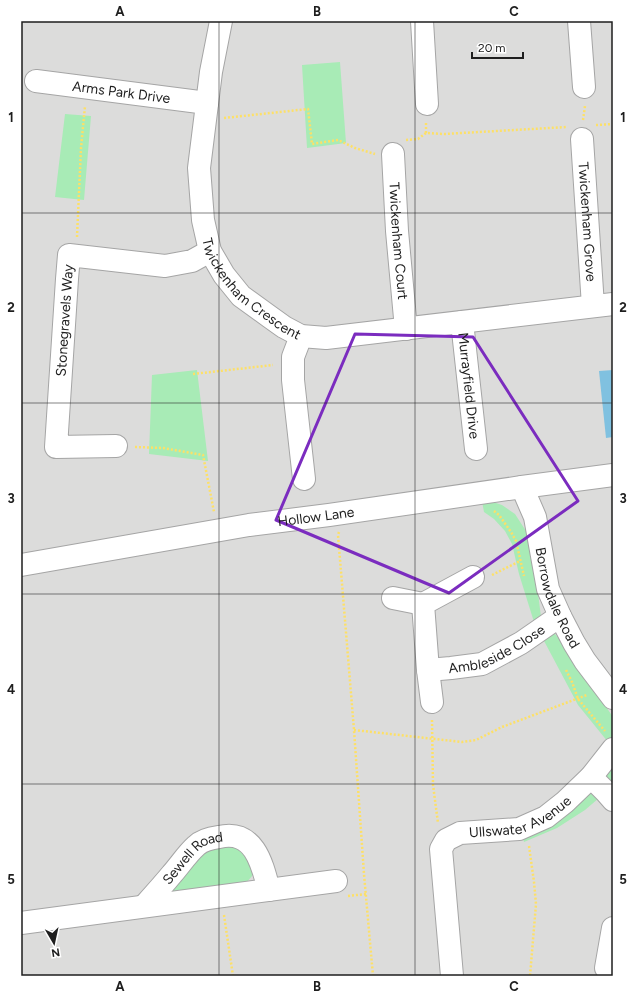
<svg xmlns="http://www.w3.org/2000/svg" width="634" height="997" font-family="Figtree,sans-serif">
<rect width="100%" height="100%" fill="#ebefe4"/>
<path fill="#dcdcdb" d="M21,21H613V976H21Z"/>
<path fill="#a8ebb6" d="M340,62L346,143L307,148L302,65Z
M65,114L91,116L84,200L55,197Z
M197,370L208,461L149,454L152,375Z
M482,501L493,502L502,505L515,514L526,531L533,553L541,617L560,640L613,717V786L585,810L557,828L524,842L522,835L606,777L610,765L608,742L578,705L534,622L519,574L512,544L505,531L494,519L484,512Z
M216,843L240,848L255,868L252,876L247,882L173,893L168,891L193,856Z"/>
<path fill="#80c1e0" d="M613,370V437L606,438L599,371Z"/>
<g fill="none" stroke-linecap="round" stroke-linejoin="round">
<defs>
<g id="minor">
<path id="s1" d="M221,21L211,72L199,168L203,220L210,251L224,275L241,296L270,317L284,327L301,336L326,338L613,304"/>
<path d="M422,21L427,104"/>
<path d="M579,21L584,87"/>
<path id="s2" d="M36,81L207,103"/>
<path id="s3" d="M582,139L593,306"/>
<path id="s4" d="M393,154L397,231L406,329"/>
<path id="s5" d="M462,322L476,449"/>
<path d="M301,336L293,357V380L304,479"/>
<path id="s6" d="M116,446L56,447L67,279L69,255L165,266L192,261L210,251"/>
<path id="s7" d="M522,487L535,517L548,589L560,616L574,643L585,661L613,698"/>
<path id="s8" d="M21,565L249,525L329,515L522,487L613,475"/>
<path d="M393,598L423,604"/>
<path id="s9" d="M428,670L451,668L482,664L521,643L560,616"/>
<path d="M432,702L428,670L423,604L473,577"/>
<path d="M591,777L606,792L613,800"/>
<path id="s10" d="M144,906C153,896 163,885 172,874C180,865 187,854 196,846C202,840 211,838 219,837C254,829 262,863 269,890"/>
<path d="M21,923L336,881"/>
<path d="M606,968L613,928"/>
<path id="s11" d="M452,976L441,849L446,840L460,833L519,829L546,817L565,802L591,777L613,749"/>
</g>
</defs>
<use href="#minor" stroke="#a5a5a5" stroke-width="24"/>
<path stroke="#fde067" stroke-width="2.5" stroke-dasharray="2 2" stroke-linecap="butt" d="M224,118L308,109L312,144L338,140L355,148L375,154
M583,120L585,106
M596,125L613,124
M426,133V122
M406,140L418,139L426,133L444,134L567,127
M77,237L81,148L85,106
M193,374L273,365
M135,447L163,448L203,455L214,512
M494,511L499,515L511,532L516,541L524,576
M339,532L338,535L354,730L364,874L373,976
M492,575L520,561
M566,670L572,682L578,699L605,731
M432,720L433,785L438,823
M354,730L462,742L476,740L502,727L587,695
M529,846L534,882L536,904L530,976
M348,896L366,894
M224,915L233,976"/>
<use href="#minor" stroke="#fff" stroke-width="22"/>
</g>
<path fill="none" stroke="#7b2cbf" stroke-width="3" stroke-linejoin="round" d="M355,334L473,337L578,501L449,593L276,520Z"/>
<path fill="none" stroke="#1e1e1e" stroke-width="1" stroke-opacity="0.55" d="M219,21V976M415,21V976M21,213H613M21,403H613M21,594H613M21,784H613"/>
<g text-anchor="middle" dominant-baseline="central" stroke-width="3" stroke-linejoin="round" paint-order="stroke">
<g font-size="14" fill="#1e1e1e" stroke="#fff">
<text stroke="none"><textPath href="#s2" startOffset="86">Arms Park Drive</textPath></text>
<text stroke="none"><textPath href="#s3" startOffset="83">Twickenham Grove</textPath></text>
<text stroke="none"><textPath href="#s4" startOffset="87">Twickenham Court</textPath></text>
<text stroke="none"><textPath href="#s1" startOffset="289">Twickenham Crescent</textPath></text>
<text stroke="none"><textPath href="#s6" startOffset="187">Stonegravels Way</textPath></text>
<text stroke="none"><textPath href="#s5" startOffset="64">Murrayfield Drive</textPath></text>
<text stroke="none"><textPath href="#s8" startOffset="299">Hollow Lane</textPath></text>
<text stroke="none"><textPath href="#s7" startOffset="117">Borrowdale Road</textPath></text>
<text stroke="none"><textPath href="#s9" startOffset="73">Ambleside Close</textPath></text>
<text stroke="none"><textPath href="#s11" startOffset="217">Ullswater Avenue</textPath></text>
<text stroke="none"><textPath href="#s10" startOffset="70">Sewell Road</textPath></text>
</g>
</g>
<rect width="634" height="997" fill="none" stroke="#ffffff" stroke-width="44"/>
<g transform="translate(54 943) rotate(171)" stroke="#ffffff" stroke-width="3" paint-order="stroke">
<path d="M0-3L7 15L0 10L-7 15Z" fill="#1e1e1e"/>
<text y="-6" font-size="11" font-weight="bold" text-anchor="middle" fill="#1e1e1e">N</text>
</g>
<path d="M472 52v6h51v-6" fill="none" stroke="#1e1e1e" stroke-width="2"/>
<text x="478" y="52" font-size="12" fill="#1e1e1e" stroke="#ffffff" stroke-width="3" paint-order="stroke">20 m</text>
<rect x="22" y="22" width="590" height="953" fill="none" stroke="#1e1e1e" stroke-width="1.5"/>
<g font-size="13" text-anchor="middle" font-weight="bold" fill="#1e1e1e">
<text x="120" y="16">A</text>
<text x="317" y="16">B</text>
<text x="514" y="16">C</text>
<text x="11" y="122">1</text>
<text x="623" y="122">1</text>
<text x="11" y="312">2</text>
<text x="623" y="312">2</text>
<text x="11" y="503">3</text>
<text x="623" y="503">3</text>
<text x="11" y="694">4</text>
<text x="623" y="694">4</text>
<text x="11" y="884">5</text>
<text x="623" y="884">5</text>
<text x="120" y="991">A</text>
<text x="317" y="991">B</text>
<text x="514" y="991">C</text>
</g>
</svg>
